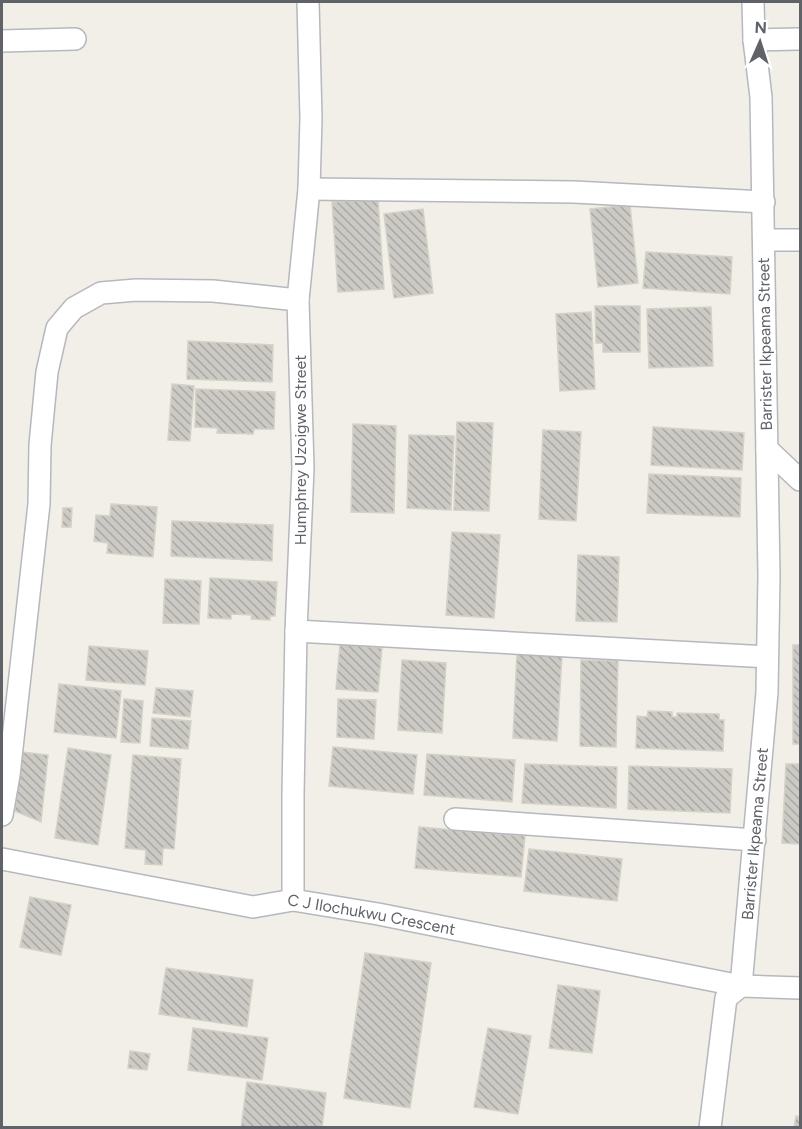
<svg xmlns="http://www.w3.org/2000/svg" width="802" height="1129" font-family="Figtree,sans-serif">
<defs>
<pattern id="building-back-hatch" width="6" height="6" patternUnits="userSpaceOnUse" patternTransform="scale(1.5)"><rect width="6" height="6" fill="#cccac5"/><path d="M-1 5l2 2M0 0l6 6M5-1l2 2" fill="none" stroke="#a9a8a4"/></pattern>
</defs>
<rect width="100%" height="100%" fill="#f1efe8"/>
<path fill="url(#building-back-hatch)" stroke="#d6d1c6" stroke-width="1.5" d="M378,200L384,289L338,292L332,202Z
M630,205L638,283L598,287L590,209Z
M423,209L433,293L394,298L384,214Z
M646,252L732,257L730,294L643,288Z
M595,306H640V352H603V343H596Z
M711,307L713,366L649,368L647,309Z
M591,312L595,389L560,391L556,314Z
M188,341L273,345L272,382L187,379Z
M172,384L194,386L190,441L168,440Z
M196,389L275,392L274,429H254L253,434L217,433L218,428L195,427Z
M457,422L493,423L489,511L454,510Z
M353,424L396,426L394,513L351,512Z
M653,427L744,433L742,470L651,465Z
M543,430L581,432L576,521L539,519Z
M409,435L454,436L451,510L407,508Z
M649,474L741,478L740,517L647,513Z
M111,504L157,507L153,557L107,553L108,543L94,541L96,515L110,516Z
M63,508H72L71,527H62Z
M172,521L273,525L272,561L171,556Z
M452,532L500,535L494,618L446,615Z
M578,555L619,557L617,622L576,621Z
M210,578L277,582L275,616H270V620L251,619L252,615L231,614V619L208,618Z
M165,579L201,581L199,624L163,623Z
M340,644L382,648L378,692L336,689Z
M793,645H800V744H793Z
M89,646L148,651L145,685L86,680Z
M517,653L562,655L557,741L513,738Z
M402,660L446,663L442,733L398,730Z
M581,660L618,661L616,747L580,746Z
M59,684L121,691L116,738L54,732Z
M156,688L193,691L190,717L153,713Z
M124,699L143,701L140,743L121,742Z
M338,699L376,700L374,739L337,737Z
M648,711L672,712V717H677V713L719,714V720H724L723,751L636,748L637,716L647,717Z
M152,718L191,721L188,749L150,746Z
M333,747L417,755L413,794L329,786Z
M68,748L111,755L98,845L55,838Z
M21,752L48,755L41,822L15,811Z
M427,754L515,760L512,802L424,795Z
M133,755L181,759L174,849L163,848L162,865L145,864L146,850L125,848Z
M525,764L617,767L616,808L522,803Z
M786,764H800V844L782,843Z
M629,766L732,769L730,813L628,809Z
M419,827L525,836L521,877L415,868Z
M529,849L622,859L617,901L524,891Z
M30,897L71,905L61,955L20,947Z
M365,953L431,963L410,1108L344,1098Z
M166,968L253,980L247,1027L159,1014Z
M558,985L600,991L592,1053L549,1048Z
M193,1028L268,1038L262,1080L188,1070Z
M488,1028L531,1036L518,1114L474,1107Z
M130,1051L150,1054L147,1070L128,1068Z
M247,1082L326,1093L322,1128H241Z
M796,1116L800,1117V1128H794Z"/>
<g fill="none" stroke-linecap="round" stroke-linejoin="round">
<defs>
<g id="minor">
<path d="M754,40L800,39"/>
<path d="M2,41L75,39"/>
<path d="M309,189L574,192L764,202"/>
<path d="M764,240H800"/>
<path d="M767,449L800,480"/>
<path d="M296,631L767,657"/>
<path d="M2,815L9,775L39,504L40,445L47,372L57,328L74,308L101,293L136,290L213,291L298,300"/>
<path d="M455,819L755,840"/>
<path id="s1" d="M2,859L253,907L293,900L378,914L741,986L800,988"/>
<path d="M293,900V795L296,631L303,468L298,300L309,189L311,118L308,2"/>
<path id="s2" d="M710,1128L726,998L741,986L767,692L769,576L761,97L754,40L753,2"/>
</g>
</defs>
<use href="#minor" stroke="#b5b8bc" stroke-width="24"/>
<use href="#minor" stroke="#fff" stroke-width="21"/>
</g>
<g text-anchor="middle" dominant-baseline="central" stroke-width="4.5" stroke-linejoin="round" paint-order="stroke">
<g font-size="16" fill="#5f6368" stroke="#fff">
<text transform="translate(765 344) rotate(-91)">Barrister Ikpeama Street</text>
<text transform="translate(300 450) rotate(-90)">Humphrey Uzoigwe Street</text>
<text stroke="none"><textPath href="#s2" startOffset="303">Barrister Ikpeama Street</textPath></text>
<text stroke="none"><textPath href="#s1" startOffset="376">C J Ilochukwu Crescent</textPath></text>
</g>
</g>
<rect width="802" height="1129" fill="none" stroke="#5f6368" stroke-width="6"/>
<g transform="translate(760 42) rotate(3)" stroke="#ffffff" stroke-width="4.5" paint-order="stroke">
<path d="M0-4.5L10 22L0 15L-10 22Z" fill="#5f6368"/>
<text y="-9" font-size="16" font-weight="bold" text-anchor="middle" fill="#5f6368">N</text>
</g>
</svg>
